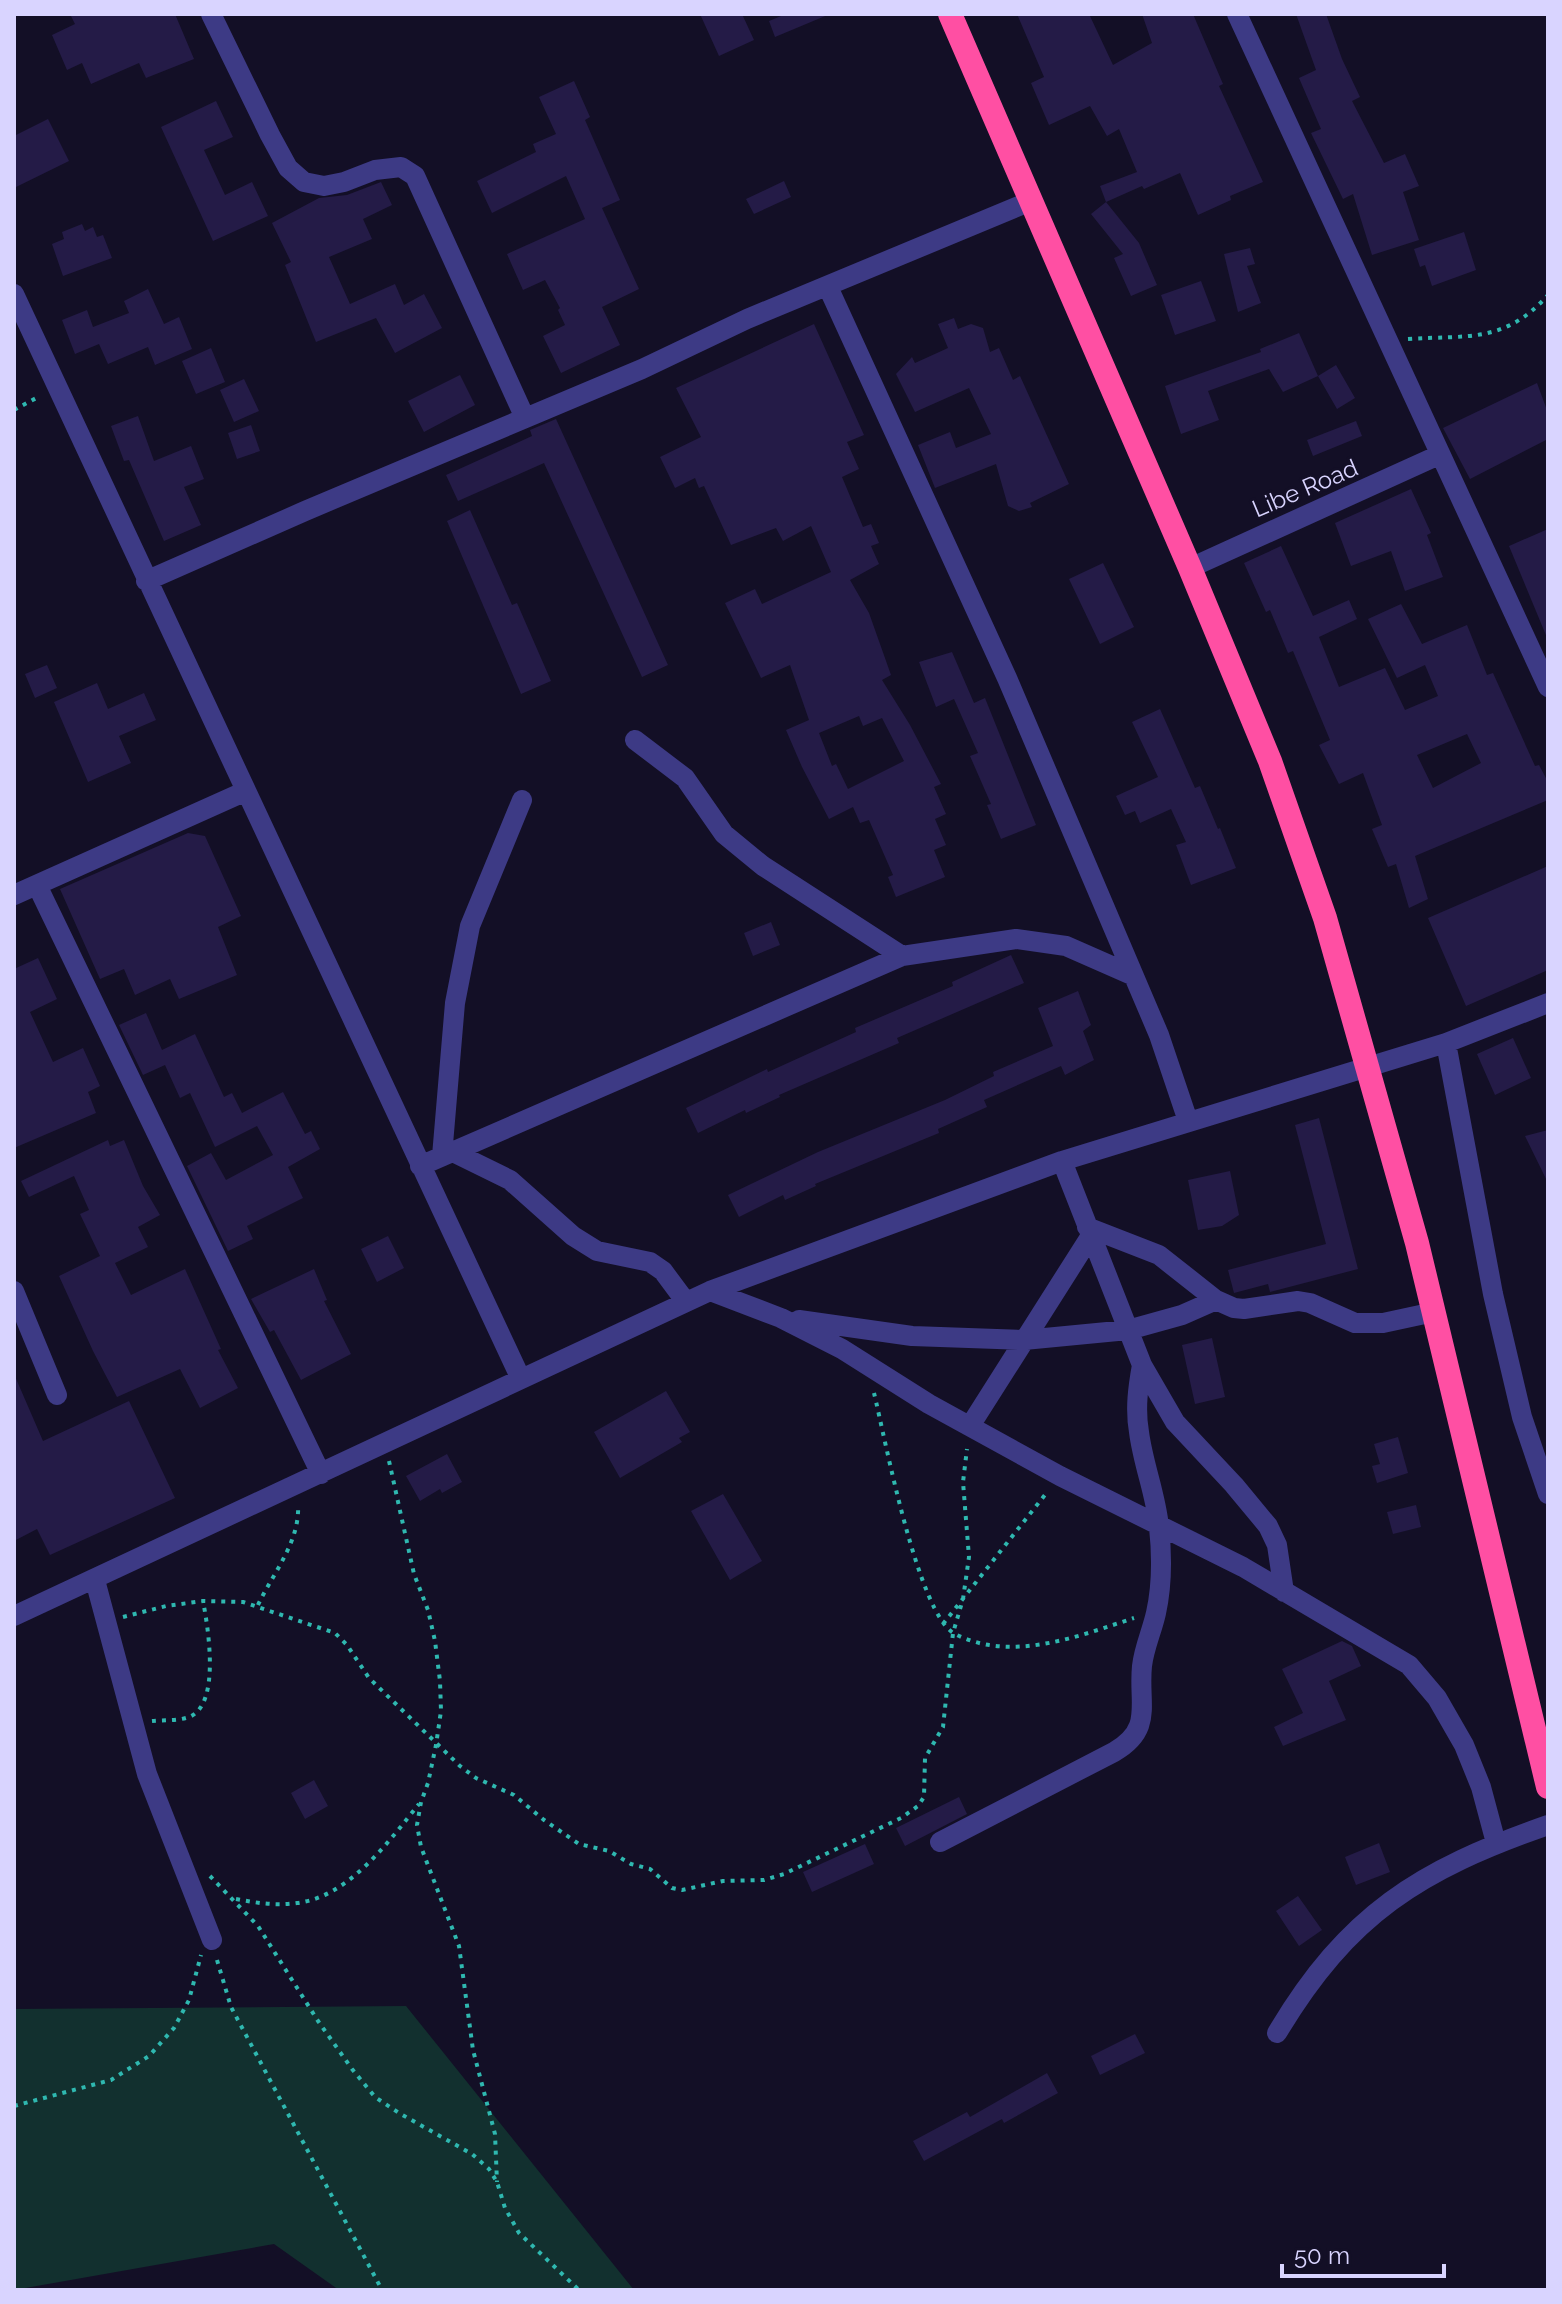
<svg xmlns="http://www.w3.org/2000/svg" width="1562" height="2304" font-family="Raleway,sans-serif">
<rect width="100%" height="100%" fill="#130f26"/>
<path fill="#12302f" d="M406,2006L634,2290H339L274,2244L14,2290V2009Z"/>
<path fill="#241b47" fill-rule="evenodd" d="M70,14H175L194,59L146,78L139,63L91,84L82,63L67,70L52,35L75,24Z
M700,14H742L754,40L719,56Z
M786,14H830L775,37L769,21Z
M1017,14H1089L1113,65L1152,43L1142,14H1193L1223,84L1219,86L1263,182L1230,196L1231,200L1198,215L1180,173L1144,189L1142,186L1106,202L1100,186L1137,172L1119,129L1107,136L1090,106L1049,125L1031,83L1044,77Z
M1296,14H1326L1342,59L1360,97L1352,101L1384,163L1405,154L1419,186L1403,192L1419,240L1372,255L1353,194L1343,199L1311,133L1321,129L1299,78L1316,70Z
M574,81L590,117L585,120L620,200L602,208L639,289L602,307L620,345L561,373L543,336L565,325L558,310L560,308L545,280L523,290L507,254L585,219L566,176L492,213L477,181L536,152L533,144L556,134L539,97Z
M216,101L233,137L204,150L225,195L252,182L268,216L213,241L161,127Z
M48,119L69,161L14,188V136Z
M784,181L791,197L754,214L746,199Z
M381,182L392,205L363,219L372,239L329,257L350,304L395,284L404,305L424,294L442,328L395,353L376,318L316,342L285,265L291,262L272,223L319,198L347,195Z
M1106,202L1139,243L1157,285L1131,296L1114,258L1123,254L1091,214Z
M82,224L85,231L93,227L97,237L103,235L112,258L63,276L52,244L64,239L62,232Z
M1464,232L1476,270L1432,286L1425,265L1420,267L1414,249Z
M1250,248L1255,264L1247,266L1261,303L1238,312L1224,254Z
M1201,281L1216,321L1175,335L1161,295Z
M148,289L164,324L179,317L192,349L155,365L148,347L108,364L99,344L75,354L62,320L87,310L93,327L129,313L124,301Z
M954,318L958,329L971,324L983,328L990,352L999,348L1013,380L1020,376L1069,484L1030,503L1032,507L1019,511L1008,506L996,464L935,488L918,445L950,432L956,448L991,434L969,388L915,412L896,374L912,357L915,363L948,348L938,324Z
M814,324L864,435L847,442L859,469L842,477L863,527L871,524L879,543L871,546L879,564L850,580L869,613L891,675L882,680L910,725L941,784L934,787L946,814L935,819L946,845L934,850L945,877L896,897L888,877L893,875L869,820L860,823L853,807L829,819L802,767L786,730L809,720L790,665L761,678L725,603L755,589L762,604L831,572L811,526L783,541L776,528L731,545L704,486L699,488L695,478L675,488L660,457L701,437L676,388ZM859,716L863,726L882,718L904,761L848,789L836,764L832,766L819,733Z
M1299,333L1318,376L1283,392L1269,369L1208,391L1219,420L1181,434L1165,386L1261,352L1260,349Z
M211,348L225,382L196,394L182,361Z
M1336,365L1355,398L1337,409L1318,376Z
M460,375L475,405L424,432L408,401Z
M244,379L259,411L234,422L220,390Z
M1537,383L1548,413V439L1470,479L1443,428Z
M138,416L154,461L191,446L204,479L184,487L201,525L164,541L129,460L124,461L111,426Z
M556,419L668,665L642,677L544,463L458,501L446,475L532,436L530,430Z
M1356,421L1362,436L1313,456L1307,440Z
M251,425L260,451L237,459L228,433Z
M1411,489L1431,533L1427,535L1443,577L1405,591L1391,551L1351,566L1335,523Z
M470,510L512,605L517,603L551,681L521,694L447,521Z
M1548,529V640L1509,546Z
M1281,546L1313,616L1349,600L1357,619L1319,637L1339,687L1385,668L1405,710L1438,696L1425,665L1397,678L1368,619L1401,604L1422,644L1467,625L1487,675L1493,673L1535,766L1539,765L1548,782V800L1415,856L1428,899L1409,908L1396,864L1388,867L1372,829L1382,825L1363,773L1339,784L1319,745L1330,740L1293,651L1288,653L1270,610L1266,612L1244,563ZM1467,734L1481,763L1433,788L1417,755Z
M1103,563L1134,627L1100,644L1069,579Z
M952,652L974,703L985,698L1036,825L1001,839L987,805L991,804L970,756L978,753L954,699L936,707L919,662Z
M47,665L57,688L35,698L25,674Z
M97,683L108,709L144,693L156,720L119,736L131,763L88,782L54,702Z
M1160,709L1195,788L1200,786L1218,829L1220,828L1236,868L1191,885L1176,845L1186,842L1171,809L1140,823L1135,811L1125,815L1116,796L1158,777L1132,722Z
M188,833L205,836L241,916L218,927L237,975L179,999L170,979L135,995L124,969L100,979L60,889Z
M1548,866V970L1466,1006L1428,918Z
M771,922L780,945L753,956L744,933Z
M1011,955L1024,983L897,1038L899,1043L779,1095L780,1097L746,1113L745,1110L698,1133L686,1108L767,1069L768,1072L856,1032L855,1028L953,986L952,982Z
M38,958L57,999L30,1012L53,1062L83,1048L100,1086L88,1092L96,1113L14,1148V969Z
M1078,991L1091,1025L1083,1031L1094,1060L1065,1075L1061,1066L984,1100L987,1107L938,1129L939,1133L815,1184L816,1186L785,1200L783,1195L739,1217L728,1195L818,1152L945,1100L994,1076L993,1072L1053,1046L1038,1008Z
M146,1013L162,1050L195,1034L224,1097L232,1093L242,1113L283,1092L305,1134L311,1131L320,1149L288,1167L303,1198L247,1226L253,1239L228,1251L187,1166L211,1153L226,1180L273,1155L257,1126L215,1147L190,1093L180,1098L165,1065L143,1075L119,1025Z
M1513,1038L1531,1078L1495,1095L1477,1054Z
M1319,1118L1358,1269L1270,1292L1268,1284L1234,1293L1228,1270L1326,1244L1295,1125Z
M1548,1130V1183L1525,1136Z
M108,1140L110,1146L124,1140L143,1186L160,1215L138,1227L148,1247L115,1263L131,1295L185,1269L221,1349L218,1350L238,1388L200,1408L180,1369L117,1397L93,1351L59,1276L100,1256L80,1214L89,1210L74,1176L29,1197L21,1181Z
M1230,1171L1239,1215L1222,1226L1198,1230L1188,1180Z
M388,1236L404,1268L377,1282L361,1249Z
M314,1269L327,1300L324,1301L351,1354L301,1380L274,1330L270,1332L251,1299Z
M1212,1338L1225,1397L1195,1404L1182,1345Z
M14,1374L43,1441L129,1401L175,1498L50,1555L37,1529L14,1541Z
M666,1391L690,1432L679,1438L682,1442L620,1478L594,1432Z
M1398,1437L1408,1473L1377,1483L1372,1466L1380,1464L1374,1444Z
M447,1454L462,1482L442,1493L440,1489L420,1501L406,1476Z
M723,1494L762,1561L730,1580L691,1511Z
M1416,1505L1421,1527L1393,1534L1387,1512Z
M1342,1641L1352,1646L1361,1666L1329,1681L1346,1720L1283,1746L1274,1727L1303,1713L1282,1669Z
M314,1780L328,1806L305,1819L291,1793Z
M959,1797L967,1814L905,1846L896,1828Z
M1379,1843L1390,1872L1356,1885L1345,1857Z
M865,1844L874,1864L812,1892L803,1872Z
M1298,1896L1322,1930L1299,1946L1276,1911Z
M1135,2034L1145,2053L1100,2075L1091,2056Z
M1047,2073L1058,2093L1004,2123L1002,2119L924,2161L913,2141L967,2112L970,2117Z"/>
<g fill="none" stroke-linecap="round" stroke-linejoin="round">
<path stroke="#2fb8b0" stroke-width="4" stroke-dasharray="4 6" stroke-linecap="butt" d="M1408,339C1467,335 1504,344 1548,295
M14,410L40,396
M874,1393C885,1438 918,1615 955,1634C1012,1663 1079,1636 1134,1618
M389,1461L414,1574L428,1610L435,1641L440,1681L441,1711L436,1745L428,1783L421,1802L417,1825L421,1847L459,1946L473,2050L495,2134L497,2182
M258,1605C273,1573 300,1542 298,1505
M123,1617L166,1606L203,1601L243,1602L335,1633L347,1645L369,1678L460,1766L476,1778L514,1795L544,1820L579,1844L609,1851L631,1864L650,1869L672,1888L682,1890L723,1881L764,1880L784,1874L901,1818L918,1806L924,1797L925,1758L943,1727L953,1633L963,1599L969,1557L963,1482L967,1449
M943,1624L1048,1491
M152,1721C163,1720 178,1721 189,1717C221,1705 208,1627 203,1601
M210,1876L258,1926L318,2021L352,2069L375,2097L399,2113L472,2154L489,2169L497,2182L505,2208L519,2233L579,2290
M236,1899C257,1903 276,1906 297,1903C349,1897 389,1841 419,1804
M217,1960L231,2007L382,2290
M14,2106L111,2080L149,2056L174,2028L189,2000L201,1955"/>
<path stroke="#3d3a85" stroke-width="20" d="M211,14L270,135L288,168L304,182L324,186L344,182L375,170L401,167L415,176L525,418
M1237,14L1548,687
M828,287L1007,678L1159,1035L1188,1121
M14,294L520,1377
M1190,568L1439,455
M146,581L305,511L642,369L747,319L1031,201
M635,740L685,778L724,834L763,866L902,956
M37,885L321,1474
M14,895L246,791
M1446,1043L1493,1294L1522,1417L1548,1494
M453,1152L510,1180L573,1236L597,1251L650,1262L663,1271L686,1302
M442,1156L455,1003L470,926L522,800
M1062,1161L1142,1365L1175,1422L1234,1485L1268,1526L1277,1545L1284,1592
M420,1166L902,956L1016,939L1066,946L1132,975
M1087,1227L1159,1255L1216,1300L1234,1308L1244,1309L1298,1301L1310,1303L1355,1323H1383L1434,1312
M14,1291L57,1395
M710,1291L781,1318L842,1349L929,1404L1060,1476L1243,1567L1409,1665L1437,1698L1464,1745L1481,1787L1496,1843
M799,1320L912,1336L1024,1340L1128,1330L1182,1315L1216,1300
M970,1426L1090,1237
M95,1580L147,1774L212,1940
M14,1616L710,1291L1062,1161L1446,1043L1548,1003
M940,1842L1114,1752C1154,1729 1138,1704 1142,1666C1144,1648 1152,1631 1156,1613C1162,1586 1162,1555 1159,1527C1156,1495 1143,1464 1139,1432C1135,1409 1138,1387 1142,1365
M1277,2033C1348,1914 1419,1870 1548,1825"/>
<path stroke="#ff4fa3" stroke-width="24" d="M950,14L1190,568L1270,761L1325,918L1417,1243L1548,1787"/>
</g>
<g text-anchor="middle" dominant-baseline="central" stroke-width="6" stroke-linejoin="round" paint-order="stroke">
<g font-size="24" fill="#d9d4ff" stroke="#130f26">
<text transform="translate(1305 488) rotate(-23)">Libe Road</text>
</g>
</g>
<rect width="1562" height="2304" fill="none" stroke="#d9d4ff" stroke-width="32"/>
<path d="M1282 2264v12h162v-12" fill="none" stroke="#d9d4ff" stroke-width="4"/>
<text x="1294" y="2264" font-size="24" fill="#d9d4ff" stroke="#130f26" stroke-width="6" paint-order="stroke">50 m</text>
</svg>
